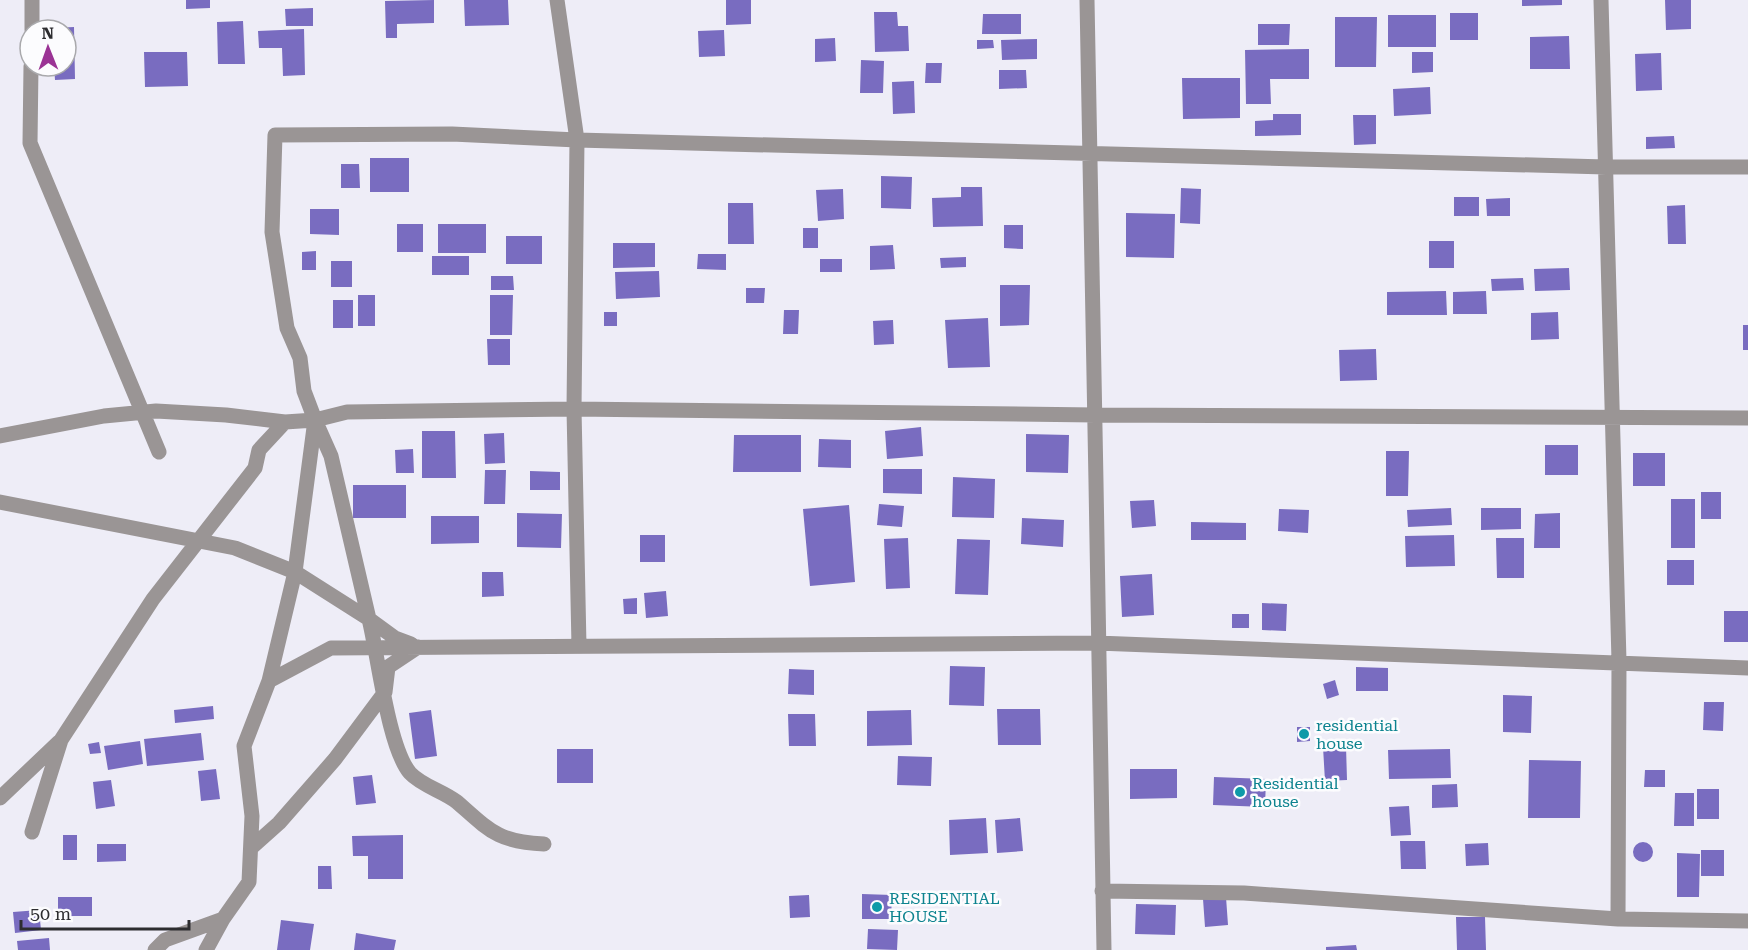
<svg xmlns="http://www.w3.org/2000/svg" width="1748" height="950" font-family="'Roboto Serif',serif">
<rect width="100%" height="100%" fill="#eeedf7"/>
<path fill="#796cc0" d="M186,0H210V8L186,9Z
M434,0V23L397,24V38H386L385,1Z
M464,0H508L509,25L465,26Z
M726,0H751V24L726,25Z
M1522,0H1562V5L1522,6Z
M1665,0H1691V29L1666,30Z
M313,8V26H286L285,9Z
M874,12H897L898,26H908L909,51L875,52Z
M1450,13H1478V40H1450Z
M983,14H1021V34H982Z
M1388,15H1436V47H1388Z
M1335,17H1377L1376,67H1335Z
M243,21L245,64H218L217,22Z
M1258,24H1290L1289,45H1258Z
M74,27L75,79L55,80L54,66H66V30H53V28Z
M304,29L305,75L283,76L282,48H259L258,31Z
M724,30L725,56L699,57L698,31Z
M1569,36L1570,69H1530V37Z
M835,38L836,61L815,62V39Z
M1037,39V59L1002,60L1001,40Z
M977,40H993L994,48L977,49Z
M1309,49V79H1270L1271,104H1246L1245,50Z
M144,52H187L188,86L145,87Z
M1412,52H1433V72L1412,73Z
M1661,53L1662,90L1636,91L1635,54Z
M861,60L884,61L883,93H860Z
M926,63H942L941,83H925Z
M999,70H1026L1027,88L999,89Z
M1182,78H1240V118L1183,119Z
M914,81L915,113L893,114L892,82Z
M1430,87L1431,114L1394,116L1393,89Z
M1273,114H1301V135L1255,136V121L1273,120Z
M1353,115H1376V144L1354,145Z
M1674,136L1675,148L1646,149V137Z
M370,158H409V192H370Z
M341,164H359L360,188H341Z
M881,176L912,177L911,209L881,208Z
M961,187H982L983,226L933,227L932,198L961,197Z
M1181,188L1201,189L1200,224L1180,223Z
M843,189L844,219L818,221L816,190Z
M1454,197H1479V216H1454Z
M1510,198V216H1487L1486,199Z
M728,203H753L754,244H728Z
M1685,205L1686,244H1668L1667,206Z
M310,209H339V235L310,234Z
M1126,213L1175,214L1174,258L1126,257Z
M397,224H423V252H397Z
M438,224H486V253H438Z
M1004,225H1023V249L1004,248Z
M803,228H818V248H803Z
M506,236H542V264H506Z
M1429,241H1454V268H1429Z
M613,243H655V267L613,268Z
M893,245L895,269L870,270V246Z
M316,251V270H302V252Z
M698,254H726V270L697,269Z
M432,256H469V275H432Z
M966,257V267L941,268L940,258Z
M820,259H842V272H820Z
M331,261H352V287H331Z
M1569,268L1570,290L1535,291L1534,269Z
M659,271L660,297L616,299L615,272Z
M491,276H513L514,290H491Z
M1523,278L1524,290L1492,291L1491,279Z
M1000,285H1030L1029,325L1000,326Z
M746,288H765L764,303H746Z
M1446,291L1447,315H1387V292Z
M1486,291L1487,314H1453V292Z
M358,295H375V326H358Z
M490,295H513L512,335H490Z
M333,300H353V328H333Z
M784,310H799L798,334H783Z
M604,312H617V326H604Z
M1558,312L1559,339L1531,340V313Z
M988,318L990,367L948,368L945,320Z
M893,320L894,344L874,345L873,321Z
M1743,325H1748V350H1743Z
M487,339H510V365H488Z
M1376,349L1377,380L1340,381L1339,350Z
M921,427L923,456L887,459L885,431Z
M422,431H455L456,478H422Z
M504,433L505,463L485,464L484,434Z
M1026,434L1069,435L1068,473L1026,472Z
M734,435H801V472H733Z
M819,439L851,440V468L818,467Z
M1545,445H1578V475H1545Z
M413,449L414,473H396L395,450Z
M1386,451H1409L1408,496H1386Z
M1633,453H1665V486H1633Z
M883,469H922V494L883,493Z
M485,470H506L505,504H484Z
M530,471L560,472V490H530Z
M953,477L995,479L994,518L952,517Z
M353,485H406V518H353Z
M1701,492H1721V519H1701Z
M1671,499H1695V548H1671Z
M1154,500L1156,526L1132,528L1130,501Z
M879,504L904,506L902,527L877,525Z
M849,505L855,582L810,586L803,509Z
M1451,508L1452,525L1408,527L1407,510Z
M1481,508H1521V529L1481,530Z
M1279,509L1309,510L1308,533L1278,531Z
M517,513L562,514L561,548L517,547Z
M1560,513V548H1534L1535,514Z
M431,516H479V543L431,544Z
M1022,518L1064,520L1063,547L1021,544Z
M1191,522L1246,523V540H1191Z
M640,535H665V562H640Z
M1454,535L1455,566L1406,567L1405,536Z
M908,538L910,588L886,589L884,539Z
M1496,538H1524V578H1497Z
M957,539L990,540L988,595L955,594Z
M1667,560H1694V585H1667Z
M482,572H503L504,596L482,597Z
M1152,574L1154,615L1122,617L1120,576Z
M666,591L668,616L646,618L644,593Z
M637,598V614H624L623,599Z
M1262,603L1287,604L1286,631L1262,630Z
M1724,611H1748V642H1724Z
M1232,614H1249V628H1232Z
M950,666L985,667L984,706L949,705Z
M1356,667L1388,668V691H1356Z
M789,669L814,670V695L788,694Z
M1335,680L1339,695L1327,699L1323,684Z
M1503,695L1532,696L1531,733L1503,732Z
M1704,702H1724L1723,731L1703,730Z
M213,706L214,719L175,723L174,710Z
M997,709H1040L1041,745H998Z
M431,710L437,756L415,759L409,713Z
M911,710L912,745L867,746V711Z
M788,714H815L816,746H789Z
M1297,727H1310V741L1297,742Z
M201,733L204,760L147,766L144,739Z
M140,741L143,764L108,770L104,746Z
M99,742L101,753L90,754L88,744Z
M1346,746L1347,780L1325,781L1323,747Z
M557,749H593V783H557Z
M1450,749L1451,778L1389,779L1388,750Z
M898,756L932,757L931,786L897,785Z
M1529,760L1581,761L1580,818H1528Z
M216,769L220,799L201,801L198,771Z
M1130,769H1177V798L1130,799Z
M1645,770H1665V787H1644Z
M372,775L376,803L356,805L353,777Z
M1214,777L1266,779L1265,807L1213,805Z
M111,780L115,806L96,809L93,782Z
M1457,784L1458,807L1432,808V785Z
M1697,789H1719V819H1697Z
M1675,793H1694V826H1674Z
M1409,806L1411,835L1391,836L1389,807Z
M986,818L988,853L950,855L949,820Z
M1020,818L1023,851L997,853L995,820Z
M63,835H77V860H63Z
M403,835V879H368V856H353L352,836Z
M1400,841H1425L1426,869H1401Z
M1633 852a10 10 0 1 1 20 0a10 10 0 1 1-20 0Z
M1488,843L1489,865L1466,866L1465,844Z
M97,844H126V861L97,862Z
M1701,850H1724V876H1701Z
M1677,853L1700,854L1699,897H1677Z
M318,866H331L332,889H318Z
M862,894L892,895L891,919H862Z
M809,895L810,917L790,918L789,896Z
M58,897H92V916H58Z
M1226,897L1228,925L1205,927L1203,899Z
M1136,904L1176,905L1175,935L1135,934Z
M39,910L41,930L15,933L13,912Z
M1456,917H1485L1486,950H1457Z
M281,920L314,924L310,950H277Z
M868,929L898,930L897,950L867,949Z
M356,933L396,940L394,950H354Z
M49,938L50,950H18L17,941Z
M1356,945L1357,950H1326V947Z"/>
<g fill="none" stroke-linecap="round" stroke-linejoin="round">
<path stroke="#9a9595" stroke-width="15" d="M557,0L577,140L574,409L579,646
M1087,0C1094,317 1098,633 1104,950
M1601,0L1619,661L1618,919
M32,30V0
M31,66L30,143L159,452
M315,420L331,456L369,619L395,638L411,644
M0,436L104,416L156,411L226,415L285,422L315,420L347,412L574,409L1096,415L1748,418
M0,502L235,548L295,572L369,619C378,655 388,747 410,773C422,786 443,791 457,802C490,831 498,842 544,844
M269,681L331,648L1097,643L1748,668
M0,798L59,742
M32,832L61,740L153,599L255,468L259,450L285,422
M251,848L279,823L335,759L385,692L388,667L418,647
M1102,891L1244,893L1618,919L1748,921
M155,950L165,940L223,919
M206,950L223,919L249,882L252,816L244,746L269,681L295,572L315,420L304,391L300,358L287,328L272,232L275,135L452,134L577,140L1606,167H1748"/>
</g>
<g fill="#0f9aa8" stroke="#fcfcfe" stroke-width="2">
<circle cx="1304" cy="734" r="6"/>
<circle cx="1240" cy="792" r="6"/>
<circle cx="877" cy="907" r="6"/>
</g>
<g text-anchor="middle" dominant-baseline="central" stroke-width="5" stroke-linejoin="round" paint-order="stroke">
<g font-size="16" fill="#0d838f" stroke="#fcfcfe" text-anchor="start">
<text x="1316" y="725">residential<tspan x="1316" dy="18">house</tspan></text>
<text x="1252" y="783">Residential<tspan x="1252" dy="18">house</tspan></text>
<text x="889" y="898">RESIDENTIAL<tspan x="889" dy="18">HOUSE</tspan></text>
</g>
</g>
<g transform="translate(48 48) rotate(359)"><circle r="28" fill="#fcfcfe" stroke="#a9a9ac" stroke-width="1.5"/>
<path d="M0-4.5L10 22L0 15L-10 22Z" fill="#9b3395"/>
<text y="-9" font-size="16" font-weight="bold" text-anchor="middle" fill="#2d2d30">N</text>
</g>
<path d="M21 920v9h168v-9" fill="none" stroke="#2d2d30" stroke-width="3"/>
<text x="30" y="920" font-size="18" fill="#2d2d30" stroke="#fcfcfe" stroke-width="4.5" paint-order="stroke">50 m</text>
</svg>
